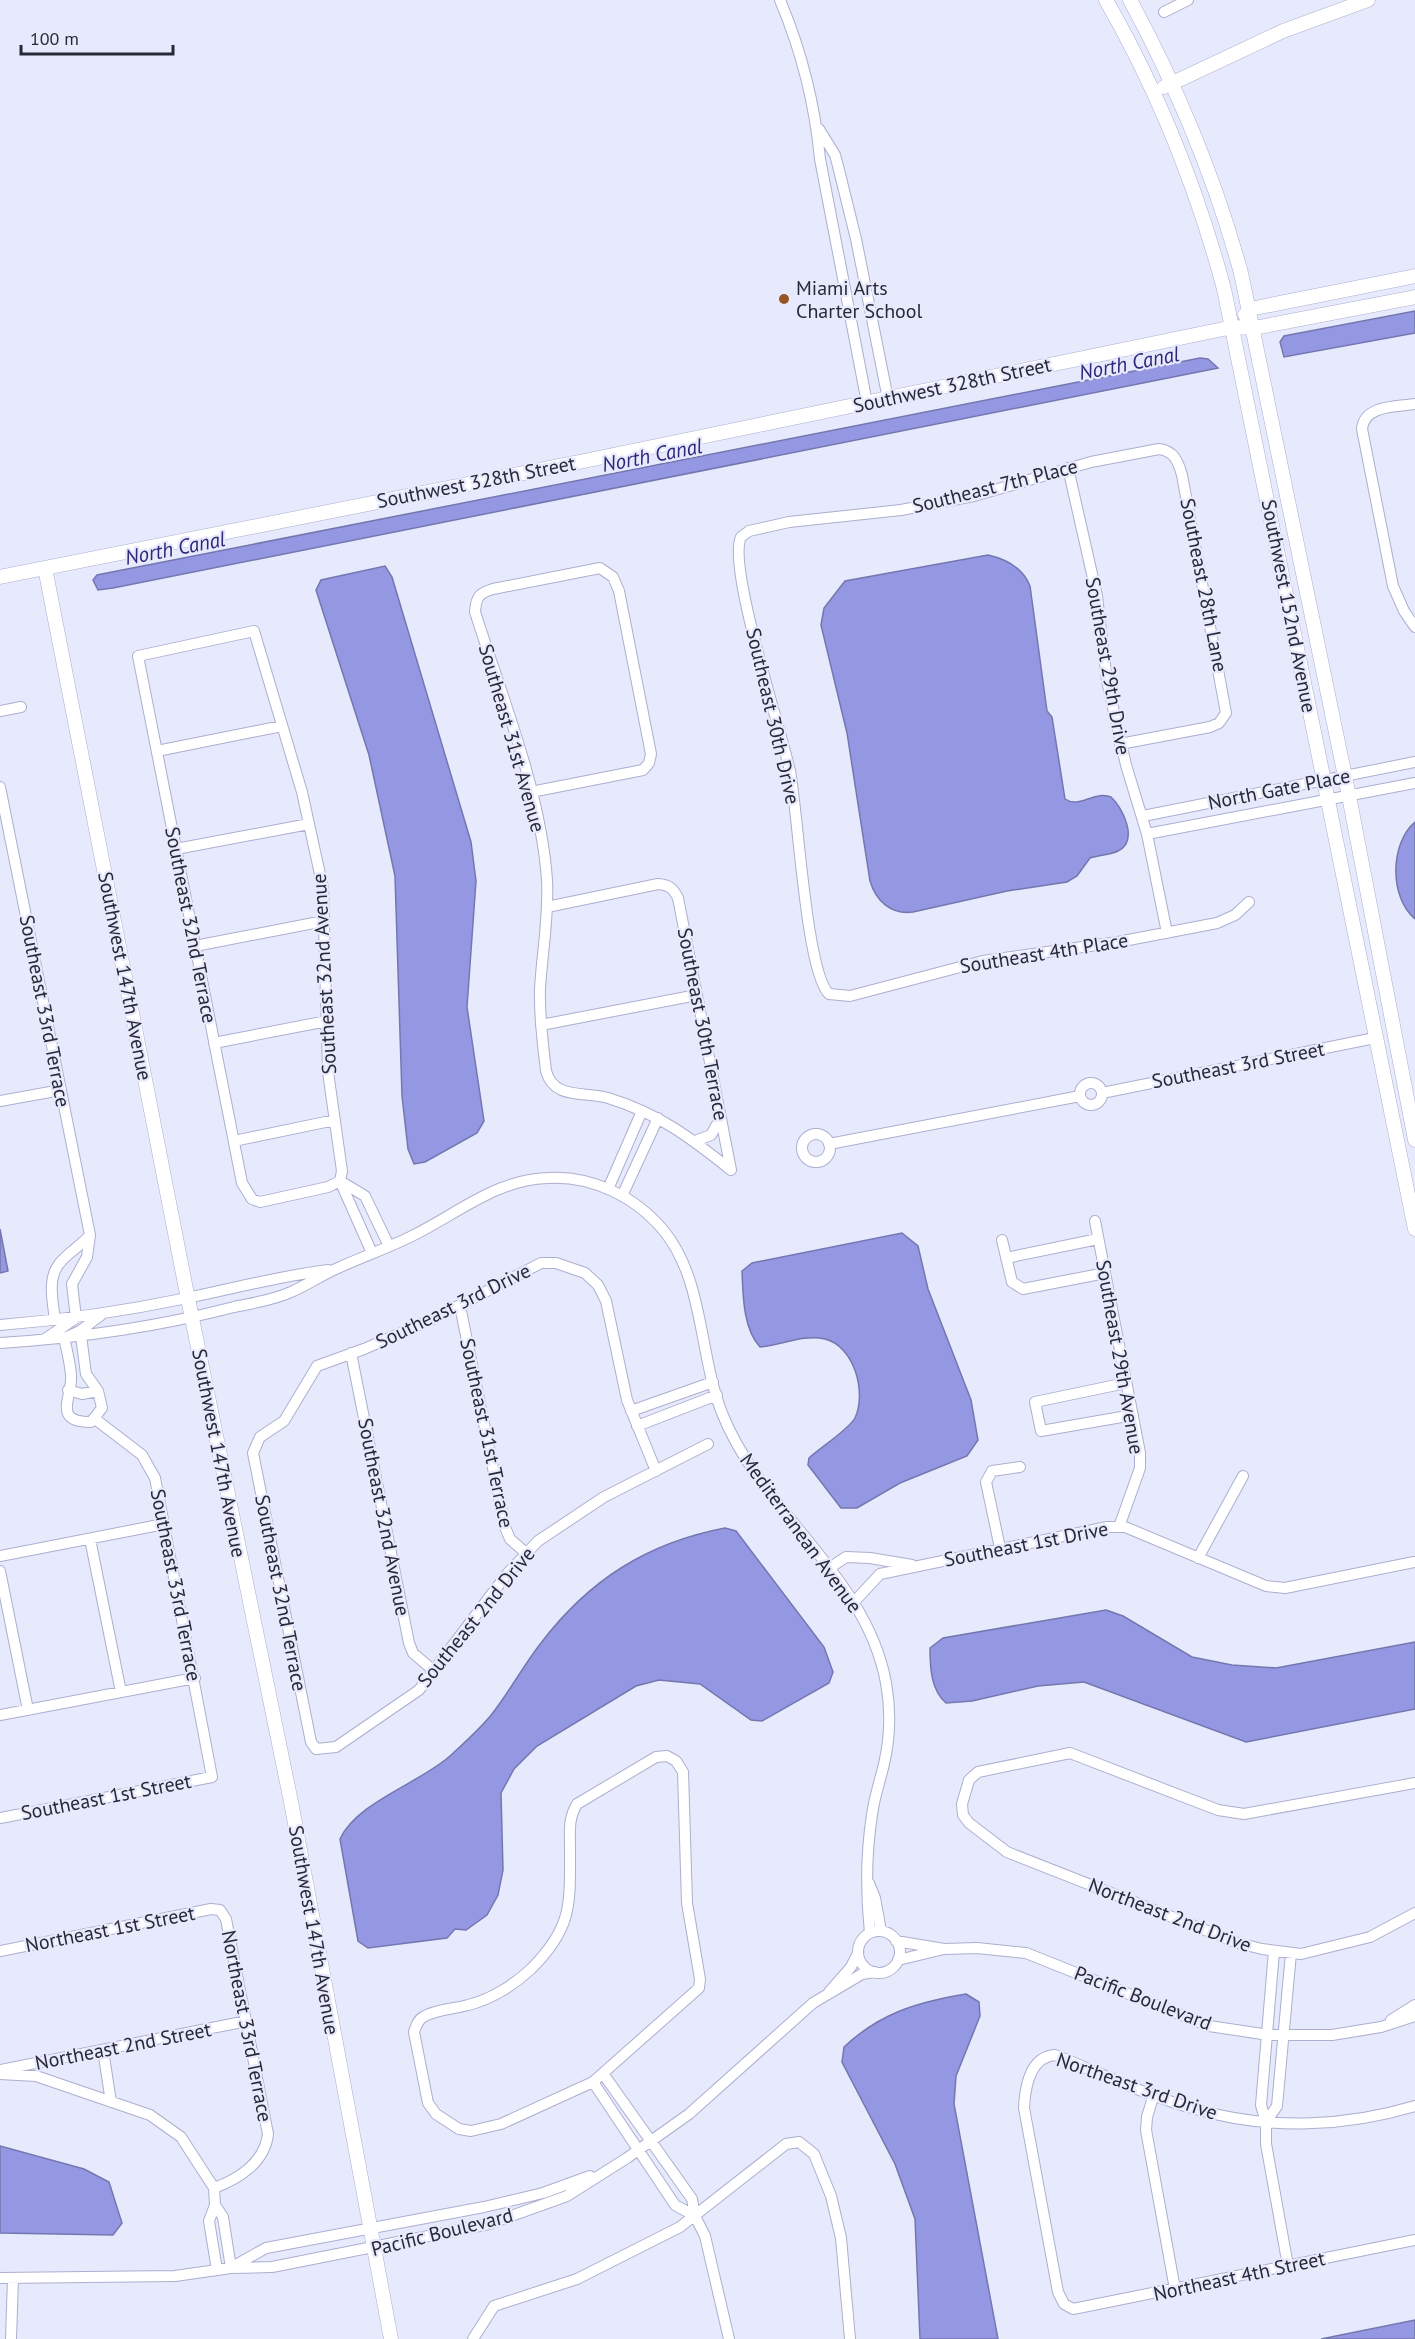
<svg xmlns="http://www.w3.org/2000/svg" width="1415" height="2339" font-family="'PT Sans',sans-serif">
<rect width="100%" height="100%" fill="#e7e9fd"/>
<path fill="#9498e3" stroke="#7477af" stroke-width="1.5" d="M1415,311V333L1284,357L1280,342L1284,336Z
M1200,358L1208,359L1218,368L113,588L98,590L93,580L97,575Z
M988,555C1006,559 1023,568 1030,586L1047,711L1052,717L1065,799C1080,809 1095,790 1111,797C1123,808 1139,841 1118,851C1110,855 1099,855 1090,858L1077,876L1067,882L1007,891L913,912C891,915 876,901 870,881L847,733L821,625L824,608L845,581Z
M385,566L392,577L471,842L476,881L467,1007L484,1121L477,1133L425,1162L414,1164L408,1149L402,1096L395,876L369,755L316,590L321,580Z
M1415,822V919C1389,897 1390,843 1415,822Z
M0,1229L8,1271L0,1273Z
M902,1233L918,1246L928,1289L971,1400L978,1440L967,1456L900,1483L857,1508H841L808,1465L809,1458C820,1448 849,1429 855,1418C867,1392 854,1346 825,1339C803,1334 782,1345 760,1347C743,1329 743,1295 742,1271L752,1263Z
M725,1528L736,1531L824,1647L833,1672L829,1683L762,1721L751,1720L700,1684L659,1680L636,1686L537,1746L514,1769L501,1793L503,1870L498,1895L487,1915L466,1930L455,1929L447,1938L368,1948L358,1941L340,1839C357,1802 420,1783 450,1756C464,1743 480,1729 492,1714C510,1691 523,1666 541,1643C589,1580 647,1543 725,1528Z
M1106,1610L1123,1616L1192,1657L1232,1665L1276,1668L1415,1642V1709L1246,1742L1084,1682L1038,1686L972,1701L946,1703C931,1690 930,1668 930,1648L943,1638Z
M966,1994L979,2002L980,2016L956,2076L954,2104L998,2339H920L915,2219L895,2164L842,2062L844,2047C880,2013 918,2002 966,1994Z
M0,2146L84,2169L109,2182L122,2223L113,2235L0,2233Z
M1415,2320V2339H1321Z"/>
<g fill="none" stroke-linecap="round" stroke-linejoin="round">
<defs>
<path id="minor" d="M780,0C801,50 815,105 820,159L867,403
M1164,12L1188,0
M819,129L835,155L838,166L856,239L888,399
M1415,404C1396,407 1364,405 1362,429L1393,586L1404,611L1415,627
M1068,468L1097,596L1107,681L1126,765L1147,834L1167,933
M0,711L21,707
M1120,744L1210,727L1219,723L1226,713L1182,475C1178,461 1174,451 1159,449L1091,462L974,496L901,510L789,522L749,531L741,537C727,566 781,729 790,771C798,812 806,972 829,994L850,996L983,961L1118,942L1217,923L1235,915L1249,902
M157,751L282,726
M0,787L90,1235L87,1257L72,1284L76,1318L45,1339
M531,792L643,770L649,763L651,754L619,591L613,577L600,568L493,589C479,593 476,597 475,612C502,697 541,792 547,880C549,917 542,953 540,989C539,1017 543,1044 546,1071C554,1100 584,1091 608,1098C658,1113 691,1138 731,1170
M1143,816L1415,762
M1147,834L1415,783
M176,849L309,824
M547,907L658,884C669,885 673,888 678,898L731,1170
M195,946L324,921
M541,1025L697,995
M214,1043L327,1021
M1080 1094a11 11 0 1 1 22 0a11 11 0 1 1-22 0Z
M1102,1093L1375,1038
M0,1101L61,1090
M802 1148a14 14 0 1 1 28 0a14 14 0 1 1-28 0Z
M234,1141L335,1120
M695,1141L711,1135L720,1119
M829,1144L1080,1096
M340,1181L328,1187L260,1202L252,1199L242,1183L138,656L254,631L302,792L323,888L328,1072L342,1171L340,1181L372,1253
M340,1181L365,1196L389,1246
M608,1189L642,1111
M622,1196L658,1118
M1095,1221L1140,1453V1468L1119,1527
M1002,1240L1012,1282L1023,1289L1105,1273
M1006,1258L1098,1239
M460,1306L505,1527L510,1539L526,1553
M55,1320C53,1302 47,1279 59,1264C67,1253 81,1246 90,1235
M0,1325C63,1320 125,1311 187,1298C235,1288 280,1276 328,1270
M81,1336L86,1374L98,1391L102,1408L91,1422C51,1422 73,1397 71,1375C70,1363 67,1350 64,1338L80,1331L101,1315
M0,1343C79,1338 157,1327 234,1307C253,1303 274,1300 291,1292C307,1285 322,1275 338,1268C362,1257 388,1248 412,1236C457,1214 495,1180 547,1178C592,1175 636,1197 664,1231C704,1280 699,1355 722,1413C761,1512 867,1576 886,1683C891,1710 890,1738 884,1764C880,1781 874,1798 872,1815C866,1853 866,1895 870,1933
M351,1353L409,1643L413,1653L434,1671
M1126,1383L1035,1402L1041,1431L1133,1415
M68,1390L82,1394L98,1391
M631,1411L713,1382
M637,1426L717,1395
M656,1471L627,1400L606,1301L598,1285L585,1273L556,1263H541L437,1317L364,1349L317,1366L284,1421L260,1437L253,1453L311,1742L316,1749L336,1747L419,1690L507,1574L538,1541L604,1497L708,1444
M90,1539L121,1692
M1000,1548L986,1482L992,1471L1020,1467
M0,1556L164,1524
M1198,1558L1243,1476
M828,1569L846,1557L870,1558L912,1565
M0,1571L28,1710
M854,1602L880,1574L1107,1527H1125L1266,1586L1285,1588L1414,1562
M0,1715L195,1678
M667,1756L676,1761L683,1772L687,1903L700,1979L699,1988L593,2082L501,2124L471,2131L459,2129L436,2114L428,2103L414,2032C416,2026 418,2020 423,2017C436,2009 454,2009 468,2005C490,2000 514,1985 531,1969C573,1927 570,1904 570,1848C570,1831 568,1819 577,1804L656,1757Z
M1415,1783L1244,1814L1218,1810L1070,1753L978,1772L969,1780L962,1804L963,1815L969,1823L1007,1852L1238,1943L1262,1949L1301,1954L1370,1937L1415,1913
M0,1818L212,1777L155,1478L142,1455L95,1419
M869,1883L875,1898L881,1931
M858 1952a21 21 0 1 1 42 0a21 21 0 1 1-42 0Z
M896,1941L944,1949L977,1948L1026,1953L1209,2026L1269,2035H1332L1381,2027L1415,2016
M0,1951L211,1909L220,1910L226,1919L268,2134C265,2162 239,2179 214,2188
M1274,1951L1261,2105L1266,2122V2144L1288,2266
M898,1960L944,1949
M829,1992L851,1967L858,1953
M1391,2020L1415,2005
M103,2050L111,2102
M0,2070L247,2021
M0,2074L36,2076L150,2115L181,2137L214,2188L215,2205L209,2221L217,2270
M604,2075L692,2199L695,2216L705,2236L729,2339
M593,2082L675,2205L695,2216
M1154,2094L1147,2117L1146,2130L1175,2289
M1415,2106C1345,2127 1270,2130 1199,2110C1150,2097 1102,2074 1055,2055C1030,2057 1025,2087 1024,2108L1058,2292L1064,2304L1073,2309L1415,2240
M1266,2122L1277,2106L1291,1953
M215,2205L223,2217L231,2268
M232,2267L266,2248L484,2207L543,2193L590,2176
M0,2278L175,2276L231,2268L272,2267L489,2224L567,2196L627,2158L689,2114L813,2003L862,1974L875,1972
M11,2339L13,2278
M473,2339L494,2306L577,2279L680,2227L786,2144L799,2142L814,2154L831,2196L841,2238L850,2339"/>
<path id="tertiary" d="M1106,0C1158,91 1197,188 1224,289L1415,1229
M1130,0C1177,87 1215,178 1241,273L1349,796L1415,1140
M1164,87L1283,31L1368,0
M1245,315L1250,309L1415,276
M45,568L185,1284L291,1802L391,2339
M0,577L584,461L1233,327L1254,328L1415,297"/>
</defs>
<use href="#minor" stroke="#acafcf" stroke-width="12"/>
<use href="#tertiary" stroke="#acafcf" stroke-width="15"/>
<use href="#minor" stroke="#fff" stroke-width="10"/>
<use href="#tertiary" stroke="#fff" stroke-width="14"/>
</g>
<circle fill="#985524" stroke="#e7e9fd" stroke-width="2" cx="784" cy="299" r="6"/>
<g text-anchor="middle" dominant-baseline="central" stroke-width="4.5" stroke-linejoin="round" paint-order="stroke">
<g font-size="20" fill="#282936" stroke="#e7e9fd" text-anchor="start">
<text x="796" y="288">Miami Arts<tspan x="796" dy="23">Charter School</tspan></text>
</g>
<g font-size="20" fill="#282936" stroke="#e7e9fd">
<text transform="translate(952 385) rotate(-12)">Southwest 328th Street</text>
<text transform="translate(476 482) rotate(-11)">Southwest 328th Street</text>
<text transform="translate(995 486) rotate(-14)">Southeast 7th Place</text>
<text transform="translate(1204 585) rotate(79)">Southeast 28th Lane</text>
<text transform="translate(1289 606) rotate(79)">Southwest 152nd Avenue</text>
<text transform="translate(1108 666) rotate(80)">Southeast 29th Drive</text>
<text transform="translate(773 716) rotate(77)">Southeast 30th Drive</text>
<text transform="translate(512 738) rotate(74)">Southeast 31st Avenue</text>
<text transform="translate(1279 789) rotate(-11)">North Gate Place</text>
<text transform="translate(191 925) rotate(79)">Southeast 32nd Terrace</text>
<text transform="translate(1044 953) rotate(-9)">Southeast 4th Place</text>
<text transform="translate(324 974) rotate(-93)">Southeast 32nd Avenue</text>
<text transform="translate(125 976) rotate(79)">Southwest 147th Avenue</text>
<text transform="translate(45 1011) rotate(79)">Southeast 33rd Terrace</text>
<text transform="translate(703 1024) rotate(79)">Southeast 30th Terrace</text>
<text transform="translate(1238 1065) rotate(-11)">Southeast 3rd Street</text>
<text transform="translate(453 1306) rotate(-26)">Southeast 3rd Drive</text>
<text transform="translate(1120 1357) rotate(80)">Southeast 29th Avenue</text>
<text transform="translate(487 1433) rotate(78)">Southeast 31st Terrace</text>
<text transform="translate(219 1453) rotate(79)">Southwest 147th Avenue</text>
<text transform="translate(384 1517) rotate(79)">Southeast 32nd Avenue</text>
<text transform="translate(801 1533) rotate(54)">Mediterranean Avenue</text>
<text transform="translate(1026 1544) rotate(-11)">Southeast 1st Drive</text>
<text transform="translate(176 1585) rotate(79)">Southeast 33rd Terrace</text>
<text transform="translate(281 1593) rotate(79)">Southeast 32nd Terrace</text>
<text transform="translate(476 1617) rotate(-51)">Southeast 2nd Drive</text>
<text transform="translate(106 1797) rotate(-11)">Southeast 1st Street</text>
<text transform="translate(1170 1915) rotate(21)">Northeast 2nd Drive</text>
<text transform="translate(110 1929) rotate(-11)">Northeast 1st Street</text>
<text transform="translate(314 1930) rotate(80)">Southwest 147th Avenue</text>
<text transform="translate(1143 1998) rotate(21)">Pacific Boulevard</text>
<text transform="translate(247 2026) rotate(79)">Northeast 33rd Terrace</text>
<text transform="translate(123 2046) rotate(-11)">Northeast 2nd Street</text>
<text transform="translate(1137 2086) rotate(19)">Northeast 3rd Drive</text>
<text transform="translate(442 2232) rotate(-14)">Pacific Boulevard</text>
<text transform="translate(1239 2276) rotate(-12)">Northeast 4th Street</text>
</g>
<g font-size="21" font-style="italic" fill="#30277c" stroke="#e7e9fd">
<text transform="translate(1129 363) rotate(-11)">North Canal</text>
<text transform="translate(652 455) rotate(-11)">North Canal</text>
<text transform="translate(175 548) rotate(-11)">North Canal</text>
</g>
</g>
<path d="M21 45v9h152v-9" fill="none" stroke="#282936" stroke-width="3"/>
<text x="30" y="45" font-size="18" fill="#282936" stroke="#e7e9fd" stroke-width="4.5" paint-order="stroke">100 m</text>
</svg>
